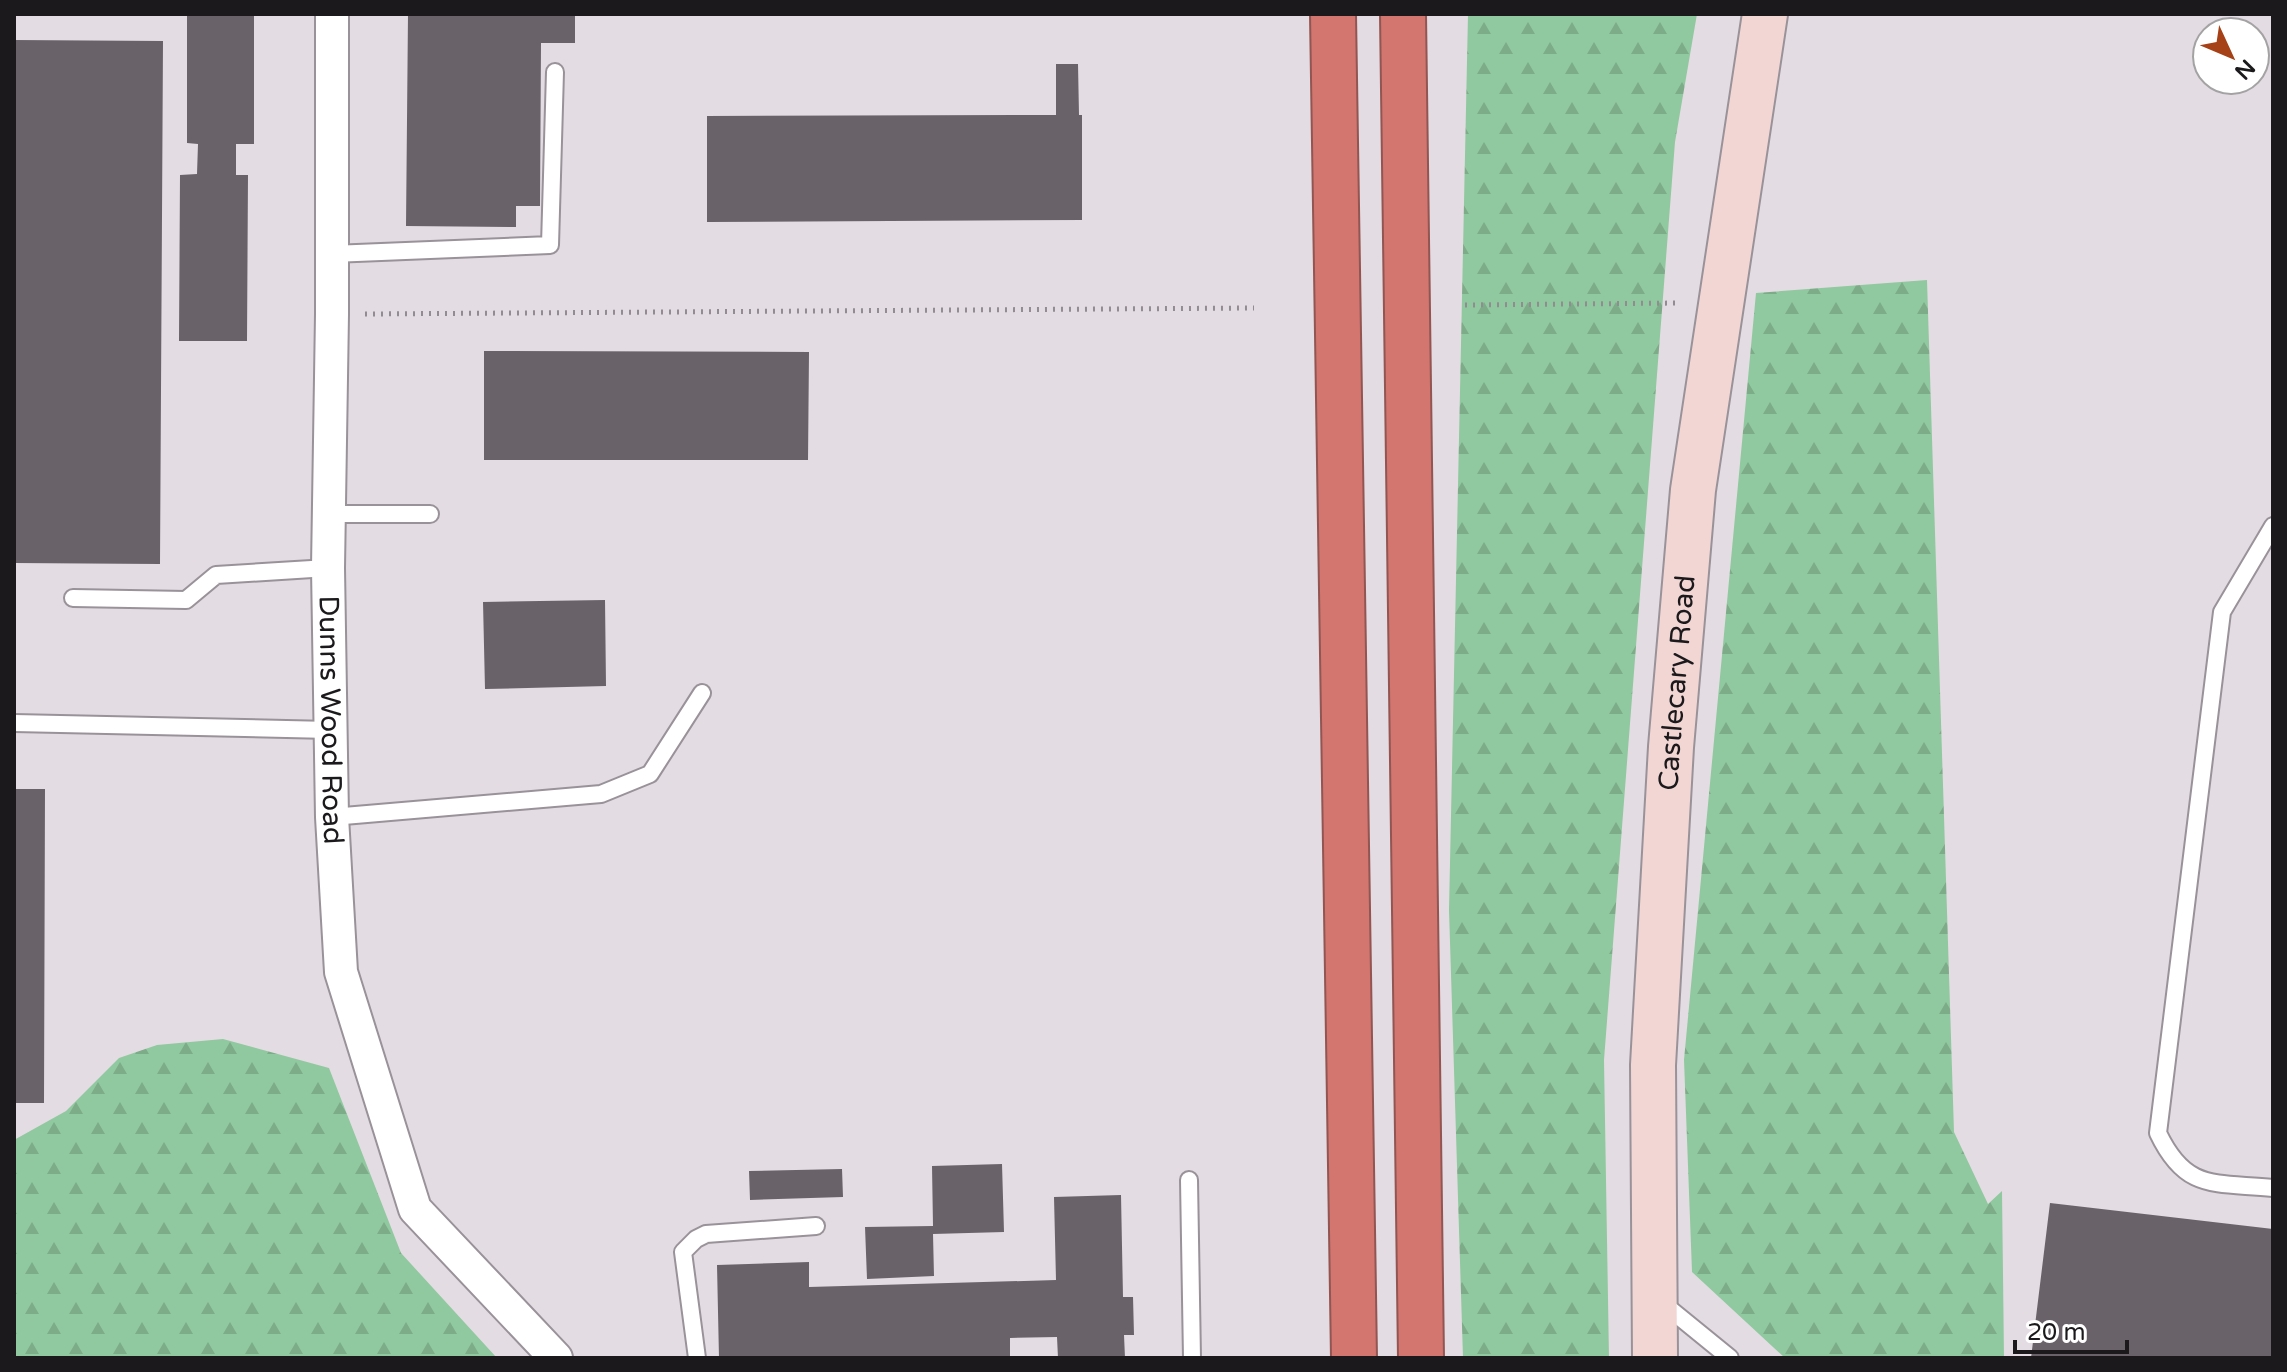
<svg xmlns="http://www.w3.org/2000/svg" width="2287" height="1372" font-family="'Varela Round',sans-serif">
<defs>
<pattern id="forest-firs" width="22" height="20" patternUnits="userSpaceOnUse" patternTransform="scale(2)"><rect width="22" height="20" fill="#90c99f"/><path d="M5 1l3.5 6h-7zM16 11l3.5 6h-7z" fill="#7cac88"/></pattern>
</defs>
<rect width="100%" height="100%" fill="#e3dce3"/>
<path fill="url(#forest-firs)" d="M1468,14H1697L1675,142L1604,1060L1609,1358H1463L1449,910Z
M1927,280L1954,1132L1988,1204L2002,1191L2004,1358H1785L1692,1272L1684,1060L1756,293Z
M223,1039L329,1068L401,1253L497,1358H14V1140L66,1111L119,1058L157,1045Z"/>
<path fill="#696369" d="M187,14H254V144H236V175H248L247,341H179L180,175L197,174L198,144L187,143Z
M408,14H575V43H541L540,206H516V227L406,226Z
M14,40L163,41L160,564L14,563Z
M1056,64H1078L1079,115H1082V220L707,222V116L1056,115Z
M484,351L809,352L808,460H484Z
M605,600L606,686L485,689L483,602Z
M14,789H45L44,1103H14Z
M1002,1164L1004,1232L933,1234L934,1276L867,1279L865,1227L933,1226L932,1166Z
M842,1169L843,1197L750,1200L749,1171Z
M1121,1195L1123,1297H1133L1134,1335H1124L1125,1358H1058L1057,1337L1010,1338V1358H719L717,1265L809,1262V1287L1056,1280L1054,1197Z
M2050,1203L2273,1229V1358H2031Z"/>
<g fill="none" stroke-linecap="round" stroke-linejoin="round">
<defs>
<path id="lane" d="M332,254L550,245L555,72
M329,514H430
M2273,526L2222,612L2158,1133C2186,1192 2215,1182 2273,1188
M73,598L186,600L216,575L328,568
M14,723L330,730
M332,817L601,794L650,774L702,693
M1189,1180L1192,1358
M1660,1301L1730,1358
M697,1358L683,1252L696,1239L706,1234L816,1226"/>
<g id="street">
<path id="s1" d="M332,14V314L328,568L332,817L341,972L415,1209L556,1358"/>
</g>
<g id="secondary">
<path id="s2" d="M1655,1358L1653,1065L1671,747L1693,490L1765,14"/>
</g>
<path id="highway" d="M1333,14L1354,1358
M1403,14L1421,1358"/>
</defs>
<use href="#lane" stroke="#999299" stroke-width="20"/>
<use href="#street" stroke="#999299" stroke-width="36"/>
<use href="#secondary" stroke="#999299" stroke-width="48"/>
<use href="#highway" stroke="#925552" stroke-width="48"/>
<path stroke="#918c91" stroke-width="5" stroke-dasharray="2 6" stroke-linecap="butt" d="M1465,305L1680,303
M365,314L1254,308"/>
<use href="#lane" stroke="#fff" stroke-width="16"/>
<use href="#street" stroke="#fff" stroke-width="32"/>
<use href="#secondary" stroke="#f2d6d4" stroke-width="44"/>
<use href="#highway" stroke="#d2766f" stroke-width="44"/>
</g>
<g text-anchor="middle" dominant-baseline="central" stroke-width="8" stroke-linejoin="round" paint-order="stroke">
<g font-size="28" fill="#1b191b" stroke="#fff">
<text stroke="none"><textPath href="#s2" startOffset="676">Castlecary Road</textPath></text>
<text stroke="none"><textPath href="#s1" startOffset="706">Dunns Wood Road</textPath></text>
</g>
</g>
<rect width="2287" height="1372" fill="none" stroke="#1b191b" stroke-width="32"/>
<g transform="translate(2231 56) rotate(134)"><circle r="38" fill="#ffffff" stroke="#a4a3a4" stroke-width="2"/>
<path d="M0-6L14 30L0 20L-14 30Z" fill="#a64016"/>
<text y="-12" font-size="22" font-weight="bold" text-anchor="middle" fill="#1b191b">N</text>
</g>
<path d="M2015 1340v12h112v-12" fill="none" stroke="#1b191b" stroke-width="4"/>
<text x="2027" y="1340" font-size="24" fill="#1b191b" stroke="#ffffff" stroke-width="6" paint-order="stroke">20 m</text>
</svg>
